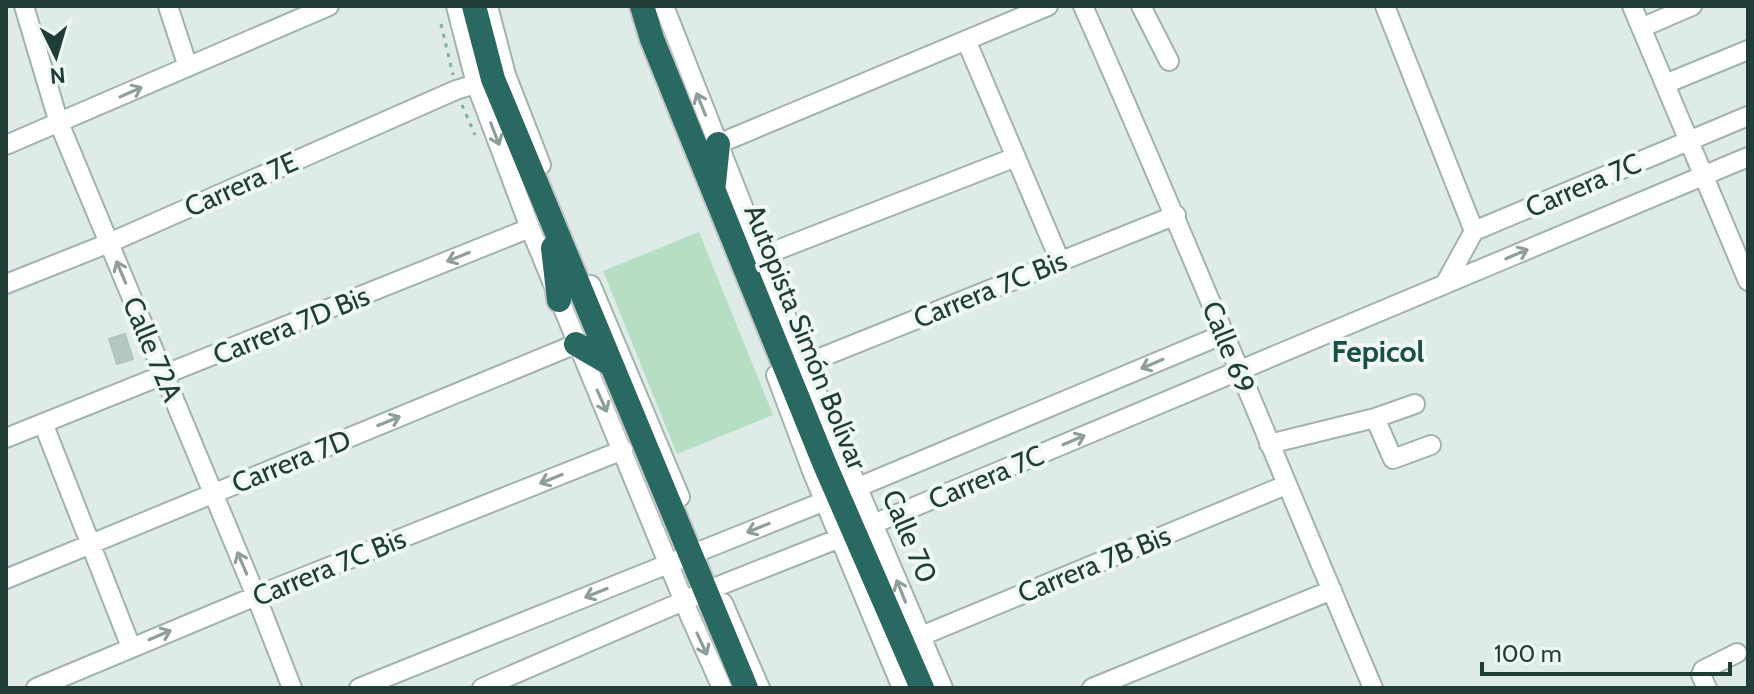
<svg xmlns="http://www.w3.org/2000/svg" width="1754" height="694" font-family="Cabin,sans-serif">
<rect width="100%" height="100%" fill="#dfebe7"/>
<path fill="#b6dec5" d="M699,232L773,415L677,454L603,271Z"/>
<path fill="#b4c6c0" stroke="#b1c5be" stroke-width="2" d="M125,334L133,359L117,364L109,339Z"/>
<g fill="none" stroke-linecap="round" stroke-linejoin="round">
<defs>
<path id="minor" d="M24,6L59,123L256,596L292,688
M168,6L188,67
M456,6L476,84L530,228L690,616L722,688
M488,6L506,75L541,165
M664,6L805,364L943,688
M1083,6C1184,232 1276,461 1373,688
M1141,6L1169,61
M1385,6L1474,231
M1632,6L1748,281
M1641,28L1692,6
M966,40L1060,261
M1665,84L1748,50
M718,144L1048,6
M6,145L329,6
M762,256L1016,157
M6,284L109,243L456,90L476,84
M1445,284L1474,231L1748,116
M591,285L680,497
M805,364L1176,215
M776,375L812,471L902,688
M1375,418L1393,459L1431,445
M43,423L131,647
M6,438L530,228
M1269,444L1375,418L1415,404
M6,579L576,344
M723,603L760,688
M909,641L1286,485
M36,688L256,596L623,450
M359,688L825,501L1224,334
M482,688L716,587L840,538L1748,157
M1092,688L1332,590
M1707,688L1701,675L1703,670L1737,653"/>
<path id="highway" d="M474,6L493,79L746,688
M642,6L652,39L825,465L922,688
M714,183L718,144
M553,248L559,300
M576,344L612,365"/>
</defs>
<use href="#minor" stroke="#a2b3af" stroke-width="22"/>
<use href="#highway" stroke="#c0c8c7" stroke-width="28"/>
<path stroke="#7eb0a5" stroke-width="3" stroke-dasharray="4 6" stroke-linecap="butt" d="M441,24L453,75
M462,105L475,135"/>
<use href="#minor" stroke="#fff" stroke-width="18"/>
<use href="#highway" stroke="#2a6962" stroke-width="24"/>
</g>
<defs><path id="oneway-shaft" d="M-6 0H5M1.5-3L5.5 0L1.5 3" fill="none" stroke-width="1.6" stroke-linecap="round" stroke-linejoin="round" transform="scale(2)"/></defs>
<g stroke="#8f9e9b">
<use href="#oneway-shaft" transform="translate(131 92) rotate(-24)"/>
<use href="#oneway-shaft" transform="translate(701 104) rotate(-112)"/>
<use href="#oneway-shaft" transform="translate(495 134) rotate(69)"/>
<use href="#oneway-shaft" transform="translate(1517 254) rotate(-23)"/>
<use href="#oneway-shaft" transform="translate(458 257) rotate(158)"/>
<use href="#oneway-shaft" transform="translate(121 272) rotate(-113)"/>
<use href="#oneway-shaft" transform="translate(1152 364) rotate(157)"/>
<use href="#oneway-shaft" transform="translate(602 401) rotate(66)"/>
<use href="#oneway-shaft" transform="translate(389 421) rotate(-22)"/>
<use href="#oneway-shaft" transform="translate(1074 440) rotate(-23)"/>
<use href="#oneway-shaft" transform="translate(551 479) rotate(158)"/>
<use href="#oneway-shaft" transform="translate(758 528) rotate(158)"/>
<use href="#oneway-shaft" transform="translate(242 563) rotate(-113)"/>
<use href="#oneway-shaft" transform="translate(901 591) rotate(-112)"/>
<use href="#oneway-shaft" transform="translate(596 593) rotate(158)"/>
<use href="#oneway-shaft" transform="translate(160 635) rotate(-23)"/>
<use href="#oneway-shaft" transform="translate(702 644) rotate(65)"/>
</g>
<g text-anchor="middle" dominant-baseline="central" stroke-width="8" stroke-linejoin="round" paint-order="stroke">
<g font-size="28" fill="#1f3c37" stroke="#eff8f4">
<text transform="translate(241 184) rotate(-24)">Carrera 7E</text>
<text transform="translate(1583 185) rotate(-23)">Carrera 7C</text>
<text transform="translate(990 289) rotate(-22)">Carrera 7C Bis</text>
<text transform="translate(291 325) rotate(-22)">Carrera 7D Bis</text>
<text transform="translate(806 337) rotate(68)">Autopista Simón Bolívar</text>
<text transform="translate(1229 347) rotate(68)">Calle 69</text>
<text transform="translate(153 349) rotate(67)">Calle 72A</text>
<text transform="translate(291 461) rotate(-22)">Carrera 7D</text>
<text transform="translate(986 477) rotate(-23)">Carrera 7C</text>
<text transform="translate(910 536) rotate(67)">Calle 70</text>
<text transform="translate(1094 564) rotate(-22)">Carrera 7B Bis</text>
<text transform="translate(329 567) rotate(-22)">Carrera 7C Bis</text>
</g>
<g font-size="30" font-weight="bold" fill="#1b4e47" stroke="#eff8f4">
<text x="1378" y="351">Fepicol</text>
</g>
</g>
<rect width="1754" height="694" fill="none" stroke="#1f3c37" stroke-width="16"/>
<g transform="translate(56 56) rotate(175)" stroke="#eff8f4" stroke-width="6" paint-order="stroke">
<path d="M0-6L14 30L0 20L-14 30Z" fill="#1f3c37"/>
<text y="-12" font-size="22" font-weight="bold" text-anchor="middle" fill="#1f3c37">N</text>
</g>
<path d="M1482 662v12h248v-12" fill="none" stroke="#1f3c37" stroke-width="4"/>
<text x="1494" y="662" font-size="24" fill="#1f3c37" stroke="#eff8f4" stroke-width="6" paint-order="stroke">100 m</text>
</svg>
